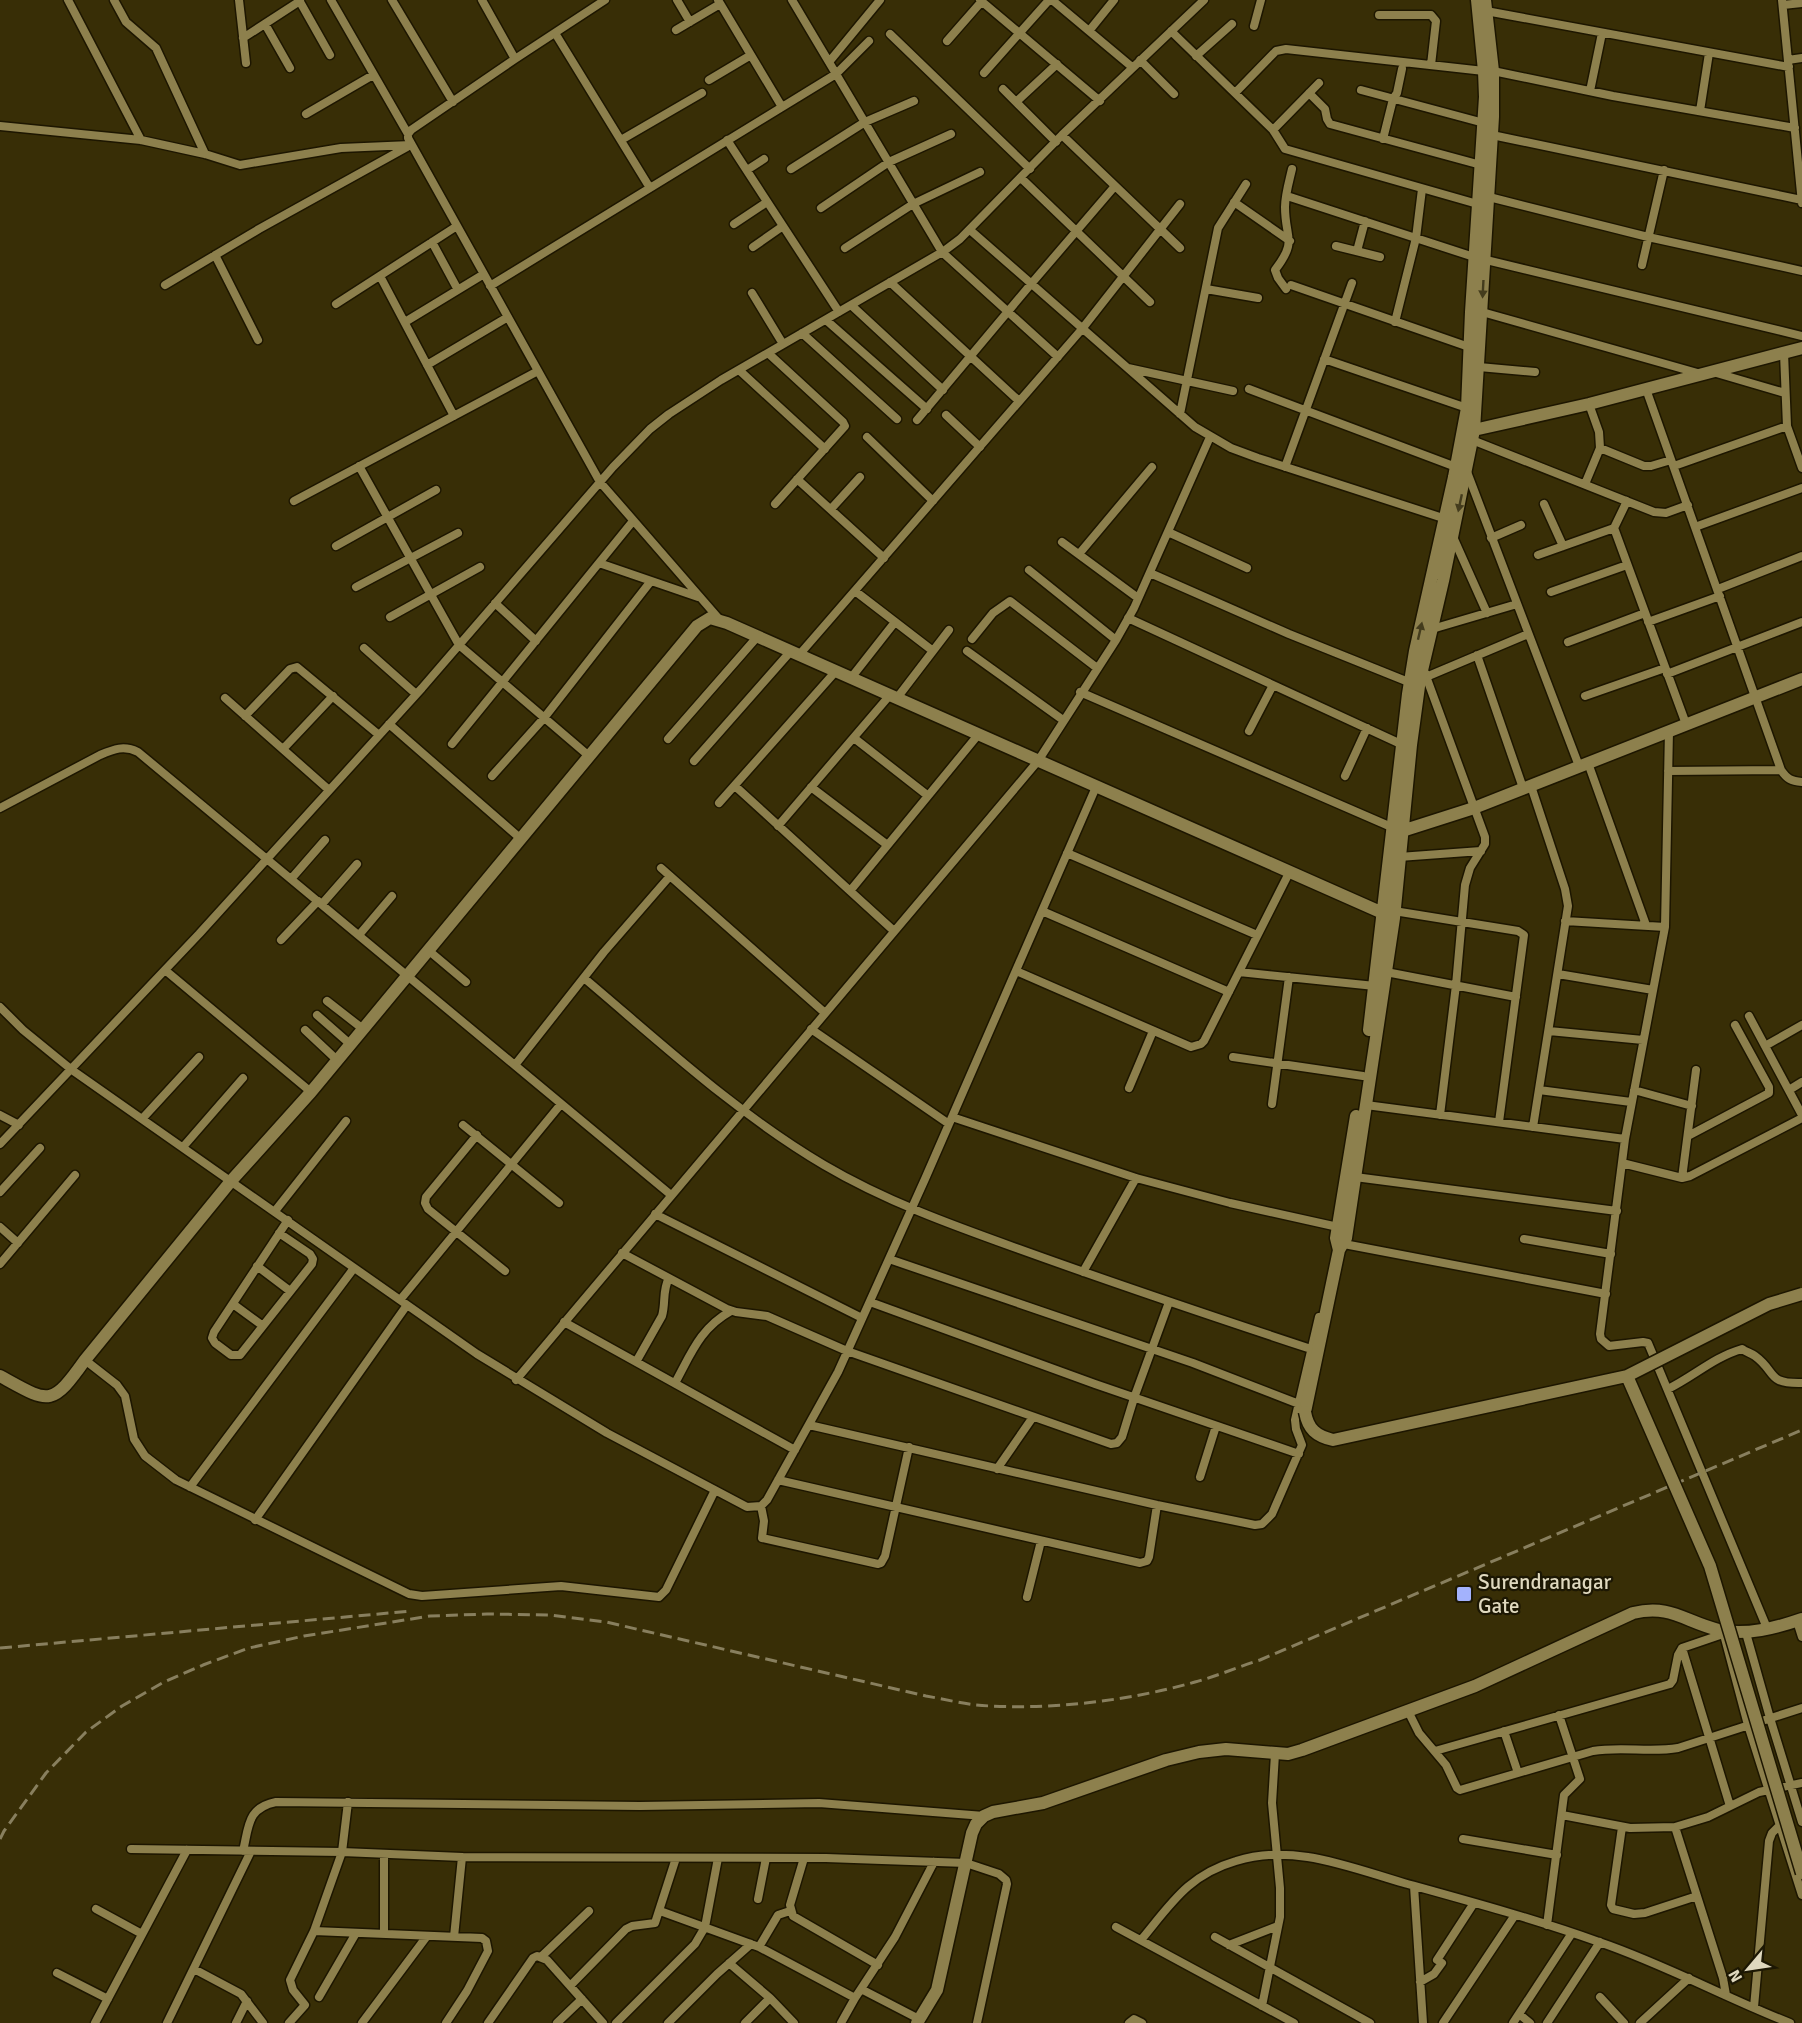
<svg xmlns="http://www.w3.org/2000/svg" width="1802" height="2023" font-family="Signika,sans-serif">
<rect width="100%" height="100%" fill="#382e06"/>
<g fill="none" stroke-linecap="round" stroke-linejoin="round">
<defs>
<path id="street" d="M68,0L141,140
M114,0L126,22L156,48L205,154
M239,0L246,63
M299,0L330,55
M331,0L408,134
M392,0L453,102
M482,0L515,59
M605,0L515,59L411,130L408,134V138L600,482L720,620
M677,0L690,22
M718,0L782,107
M792,0L942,252L1058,357
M980,0L1100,101
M1052,0L1132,67
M1782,0L1802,203
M1783,5L1802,3
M1486,11L1789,67
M1379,15H1431L1436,21L1431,65
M265,24L290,68
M1254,26L1261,0
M676,30L720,4
M1089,31L1114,0
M1171,31L1273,130L1285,149L1481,205
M555,33L650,188
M890,34L1030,169
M243,38L300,1
M947,41L982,1
M1196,56L1232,24
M1140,60L1174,94
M1788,60L1802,58
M829,62L880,0
M1493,71L1613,96L1795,128
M984,73L1049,0
M709,80L751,55
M1003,89L1056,142
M1361,90L1484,123
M1590,91L1602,33
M1235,93L1276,51L1286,49L1484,71
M1309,93L1325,109L1327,119L1330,124L1481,165
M1016,102L1057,64
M1700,111L1709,53
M306,114L373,75
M0,126L141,140L205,154L240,165L341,148L411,145
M1273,130L1319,83
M1062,135L1180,248
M1492,135L1802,200
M1383,139L1393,99L1397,93L1402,69
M621,140L702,93
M727,140L839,312
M791,169L865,122L914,101
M747,170L764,159
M1021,178L1150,302
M1287,196L1474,257L1802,336
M1489,197L1648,237L1802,271
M1234,202L1290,241
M821,208L889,162L951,134
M734,224L767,202
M970,230L1195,427L1231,448L1258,458L1446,519
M432,242L458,290
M1336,246L1380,257
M753,247L783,226
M845,248L913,204L980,172
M1357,251L1365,221
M215,255L258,340
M1642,265L1664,170
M380,276L454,416
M890,282L1019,401
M165,285L259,229L407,147
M1291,285L1469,347
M490,286L836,74L869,41
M1206,289L1258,298
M1286,289L1278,278L1275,270C1298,240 1285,239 1285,207C1285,195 1289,182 1292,169
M752,293L783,344
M336,304L457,226
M851,305L943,390
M1482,312L1701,374
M826,320L927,409
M405,322L484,274
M1395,322L1416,238L1422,189
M802,333L897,419
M768,353L843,422L845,426L775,504
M1784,353L1787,426L1802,468
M1324,359L1467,408
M427,365L508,317
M1479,367L1535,372
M1128,368L1233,391
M739,370L825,449
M1713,372L1785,393
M1249,389L1456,467
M1646,389L1781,770C1787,779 1791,781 1802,782
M1180,414L1218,228L1246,184
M946,415L980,447
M917,420L1031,284L1115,186
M867,437L933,501
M1472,440L1654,512L1666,513L1688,505
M1600,448L1644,466H1651L1671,460
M359,466L459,645L589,756
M1674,466L1787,426
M1285,467L1352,283
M1467,472L1579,766
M797,479L884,558
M1585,484L1600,448L1599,432L1589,404
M294,501L538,371
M1627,501L1614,528L1686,724
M1544,504L1563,546
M831,509L860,477
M1695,527L1802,488
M1168,532L1247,568
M1453,537L1487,613
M1491,538L1521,525
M1062,542L1138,598
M336,546L436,490
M1079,554L1152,467
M1538,555L1614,528
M599,563L698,597
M1029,570L1116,640
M1150,573L1289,634L1411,683
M356,587L458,533
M1718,589L1802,556
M855,591L933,651
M1551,592L1627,565
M495,603L536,641
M390,617L480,567
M1128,618L1403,745
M1648,622L1720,596
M1432,629L1517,604
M972,639L993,613L1010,601L1097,668
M1568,642L1645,613
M364,648L416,694
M967,651L1063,720
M799,655L1082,329L1180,204
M1477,655L1523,788
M1423,668L1485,837V844L1470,868L1465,885L1456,985L1440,1115
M1667,674L1802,622
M1426,677L1528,634
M851,678L895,622
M1080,692L1396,829
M1585,696L1665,668
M225,698L329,790
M897,698L949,630
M245,716L290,669L297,667L379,735
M389,724L521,839
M1249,731L1273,685
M1669,731L1665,927L1625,1139L1600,1334L1601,1339L1609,1346L1643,1342L1648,1343L1767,1628
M854,738L927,795
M668,739L758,636
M452,744L633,521
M283,749L333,696
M694,761L791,651
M1588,763L1646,925
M1668,771L1781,770
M492,776L544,718L651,581
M1345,776L1367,728
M735,786L894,931
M1531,786L1565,889L1568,906L1533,1127
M811,787L886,844
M719,803L836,671
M0,808L100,755C114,749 124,745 138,752L671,1195
M778,826L890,695
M1067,853L1257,935
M1399,857L1481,851
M661,868L825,1013
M291,879L325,840
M850,891L978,735
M322,904L357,864
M1042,911L1229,992
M1394,911L1518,931L1524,935L1499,1122
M1565,921L1665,927
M359,935L392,896
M281,940L318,901
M428,950L466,982
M165,970L311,1092
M1016,971L1191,1047L1201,1044L1204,1041L1289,873
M1239,972L1375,986
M1386,972L1516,997
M1558,974L1653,990
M584,978C661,1043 736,1113 824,1165C885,1201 952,1225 1019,1249C1116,1284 1214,1317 1311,1349
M327,1001L363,1029
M0,1007L23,1030L72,1070L477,1354L607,1433L747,1507L761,1506L767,1500L838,1372L925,1179L1096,787
M317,1015L350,1044
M1749,1016L1802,1115
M811,1029L949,1124
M305,1030L337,1060
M1549,1031L1643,1040
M1765,1046L1802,1025
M1233,1057L1363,1076
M515,1065L604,952L670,876
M1129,1088L1153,1031
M1539,1090L1631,1102
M1634,1090L1692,1106
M1789,1090L1802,1082
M1272,1104L1289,977
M1366,1105L1625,1139
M0,1115L19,1125
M952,1117L1136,1178L1230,1203L1338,1227
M142,1119L199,1057
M463,1125L559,1203
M477,1135L426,1197L425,1203L428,1209L505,1271
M1688,1136L1769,1093V1087L1735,1025
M0,1144L199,934L422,688L613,467L650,429L669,414L721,380L944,251L960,239L1062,135L1204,0
M183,1147L243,1078
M1622,1163L1682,1178L1690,1176L1802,1118
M1355,1177L1617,1211
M1682,1178L1696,1070
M0,1192L40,1148
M275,1211L346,1121
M655,1214L862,1318
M0,1227L18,1243
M279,1233L310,1254L313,1259L312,1264L240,1355H231L215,1343L212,1338L214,1332L288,1220
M1524,1239L1611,1254
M1344,1244L1606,1294
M622,1253L727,1309L736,1312L767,1316L847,1351L1111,1444L1117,1443L1122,1437L1134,1398L1169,1302
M889,1259L1193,1363L1299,1404
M0,1264L75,1175
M257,1266L290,1291
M1083,1272L1136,1178
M400,1300L561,1104
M870,1302L1095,1384L1299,1454
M233,1304L263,1326
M564,1322L795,1450
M85,1360L117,1385L125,1396L134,1439L145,1456L176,1480L409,1594L422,1596L561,1586L659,1597L666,1590L715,1490
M636,1362L662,1316C666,1302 662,1291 669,1278
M516,1380L1038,761L1116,640L1134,608L1210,437
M675,1383C691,1354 700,1328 731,1311
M1668,1389C1693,1377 1714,1357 1742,1349C1746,1352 1751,1353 1755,1356C1777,1372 1766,1384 1802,1383
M809,1425L1157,1505L1255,1525L1262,1524L1272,1514L1302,1445L1296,1429L1295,1420L1319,1317
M997,1469L1033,1417
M1200,1477L1216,1426
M778,1480L1140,1563L1147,1561L1149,1557L1157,1505
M190,1487L354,1268
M761,1506L764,1521L762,1538L878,1564L881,1563L885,1556L909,1447
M255,1520L407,1305
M1027,1597L1041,1541
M1797,1621L1802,1637
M1723,1631L1748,1725L1802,1895
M1746,1633L1770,1718L1802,1822
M1682,1648L1730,1806
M1408,1711L1419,1733L1446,1765L1457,1788L1460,1790L1593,1751C1622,1746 1650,1753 1678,1748L1802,1708
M1504,1731L1518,1773
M1435,1751L1670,1684L1673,1680L1678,1655L1682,1648L1723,1634
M1562,1815L1630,1828L1675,1827L1708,1817L1759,1792L1802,1783
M1622,1827L1611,1905L1613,1909L1634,1914L1645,1913L1697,1896
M1675,1827L1723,1978L1726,1995
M1463,1839L1557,1855
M131,1849L342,1852L462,1857L826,1858L966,1863L999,1874L1006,1880L1007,1884L977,2023
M243,1851C249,1826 247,1808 276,1802L640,1806L819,1803L984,1816
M804,1858L790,1905L793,1916L878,1965
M1414,1886L1423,2023
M758,1899L766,1858
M96,1909L142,1934
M660,1911L759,1947L855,1998
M1547,1925L1564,1795L1580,1779L1559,1715
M1116,1927L1294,2023
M314,1931L482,1938L486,1941L488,1951L467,1991L446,2023
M384,1934V1854
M454,1937L462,1857
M1215,1937L1370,2023
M1141,1940C1171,1904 1188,1875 1236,1861C1292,1843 1349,1867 1404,1883C1469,1901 1535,1919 1599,1942C1664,1964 1726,1998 1790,2023
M1229,1945L1278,1926
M759,1947L778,1915L790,1911
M542,1956L589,1911
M1437,1960L1474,1903
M729,1963L770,1998L794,2023
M194,1969L241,1994L263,2023
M57,1973L108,1999
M1420,1982L1434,1974L1442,1963
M570,1986L626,1929L632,1926L655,1923L676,1858
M861,1989L919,2019
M319,1997L356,1933
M1600,1997L1624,2023
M1262,2006L1280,1917V1888L1272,1803L1275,1754
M1754,2007L1769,1841L1772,1833L1780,1825
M1519,2014L1530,2023
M95,2023L187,1850
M167,2023L251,1851
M236,2023L247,2001
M289,2023L305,2005L293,1990L290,1980L314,1931L342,1852L348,1802
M362,2023L427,1936
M488,2023L533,1958L537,1956L547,1960L603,2023
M557,2023L582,1999
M616,2023L695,1944L705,1927L718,1858
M668,2023L717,1974L751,1944
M745,2023L770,1998
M841,2023L855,1998L895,1937L934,1862
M1129,2023L1134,2019L1142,2023
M1443,2023L1515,1915
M1513,2023L1572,1933
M1547,2023L1600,1942
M1640,2023L1689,1978"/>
<path id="secondary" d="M1468,429L1474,430L1589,404L1802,348
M1402,831L1474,808L1802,679
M1369,1030L1408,694L1415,651L1454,477L1467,408L1471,312L1485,97L1484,71L1477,0
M1339,1250L1336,1238L1356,1116
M0,1376C49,1403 51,1408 85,1360L231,1181L311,1092L697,626L710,618L727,623L1394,918
M1305,1412L1339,1250L1346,1238L1394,918L1411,745L1420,679L1443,581L1474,430L1493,117V71L1485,0
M917,2023L937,1990L972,1833L976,1824L984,1816L993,1812L1043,1803L1166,1760L1199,1752L1226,1749L1288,1754L1302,1750L1475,1686L1633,1613C1671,1604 1685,1622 1719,1630C1746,1636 1776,1628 1802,1619"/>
</defs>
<use href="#street" stroke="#1d1600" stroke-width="11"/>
<use href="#secondary" stroke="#1d1600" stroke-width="15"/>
<use href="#street" stroke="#8d804d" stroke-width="8"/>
<use href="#secondary" stroke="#8d804d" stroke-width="12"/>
<path stroke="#887f5e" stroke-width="3" stroke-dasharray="12 6" stroke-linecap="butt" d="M0,1648L412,1611
M0,1839L4,1831L46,1773L86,1732L122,1706L164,1682L203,1665L249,1648L304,1636L430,1616L487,1614L549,1615L606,1622L926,1696C943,1699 960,1703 976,1705C1045,1711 1129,1701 1195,1682C1217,1676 1238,1667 1260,1660L1802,1430"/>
<defs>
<path id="secondary-bridge" d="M1627,1376L1769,1304L1802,1294
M1305,1412C1308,1429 1316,1436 1333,1440L1627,1376L1710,1566L1802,1873"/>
</defs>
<use href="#secondary-bridge" stroke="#1d1600" stroke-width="15" stroke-linecap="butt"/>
<use href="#secondary-bridge" stroke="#8d804d" stroke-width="12"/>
</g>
<defs><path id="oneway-solid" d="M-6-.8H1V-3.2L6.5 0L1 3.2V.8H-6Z" transform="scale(1.5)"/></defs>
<g fill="#443c1d">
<use href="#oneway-solid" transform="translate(1483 289) rotate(93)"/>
<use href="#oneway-solid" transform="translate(1460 503) rotate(102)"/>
<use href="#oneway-solid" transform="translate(1420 631) rotate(-77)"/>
</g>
<rect fill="#a3b2fd" stroke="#1c1703" stroke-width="2" x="1456" y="1586" width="16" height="16" rx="3"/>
<g text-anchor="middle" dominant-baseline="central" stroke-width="4.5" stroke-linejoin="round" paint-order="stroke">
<g font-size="21" fill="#dfd8be" stroke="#1c1703" text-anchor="start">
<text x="1478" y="1582">Surendranagar<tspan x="1478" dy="24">Gate</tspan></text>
</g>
</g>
<g transform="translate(1748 1969) rotate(241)" stroke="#1c1703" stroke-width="4.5" paint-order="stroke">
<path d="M0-4.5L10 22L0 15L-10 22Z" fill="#dfd8be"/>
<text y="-9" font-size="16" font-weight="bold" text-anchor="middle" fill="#dfd8be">N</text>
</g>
</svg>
